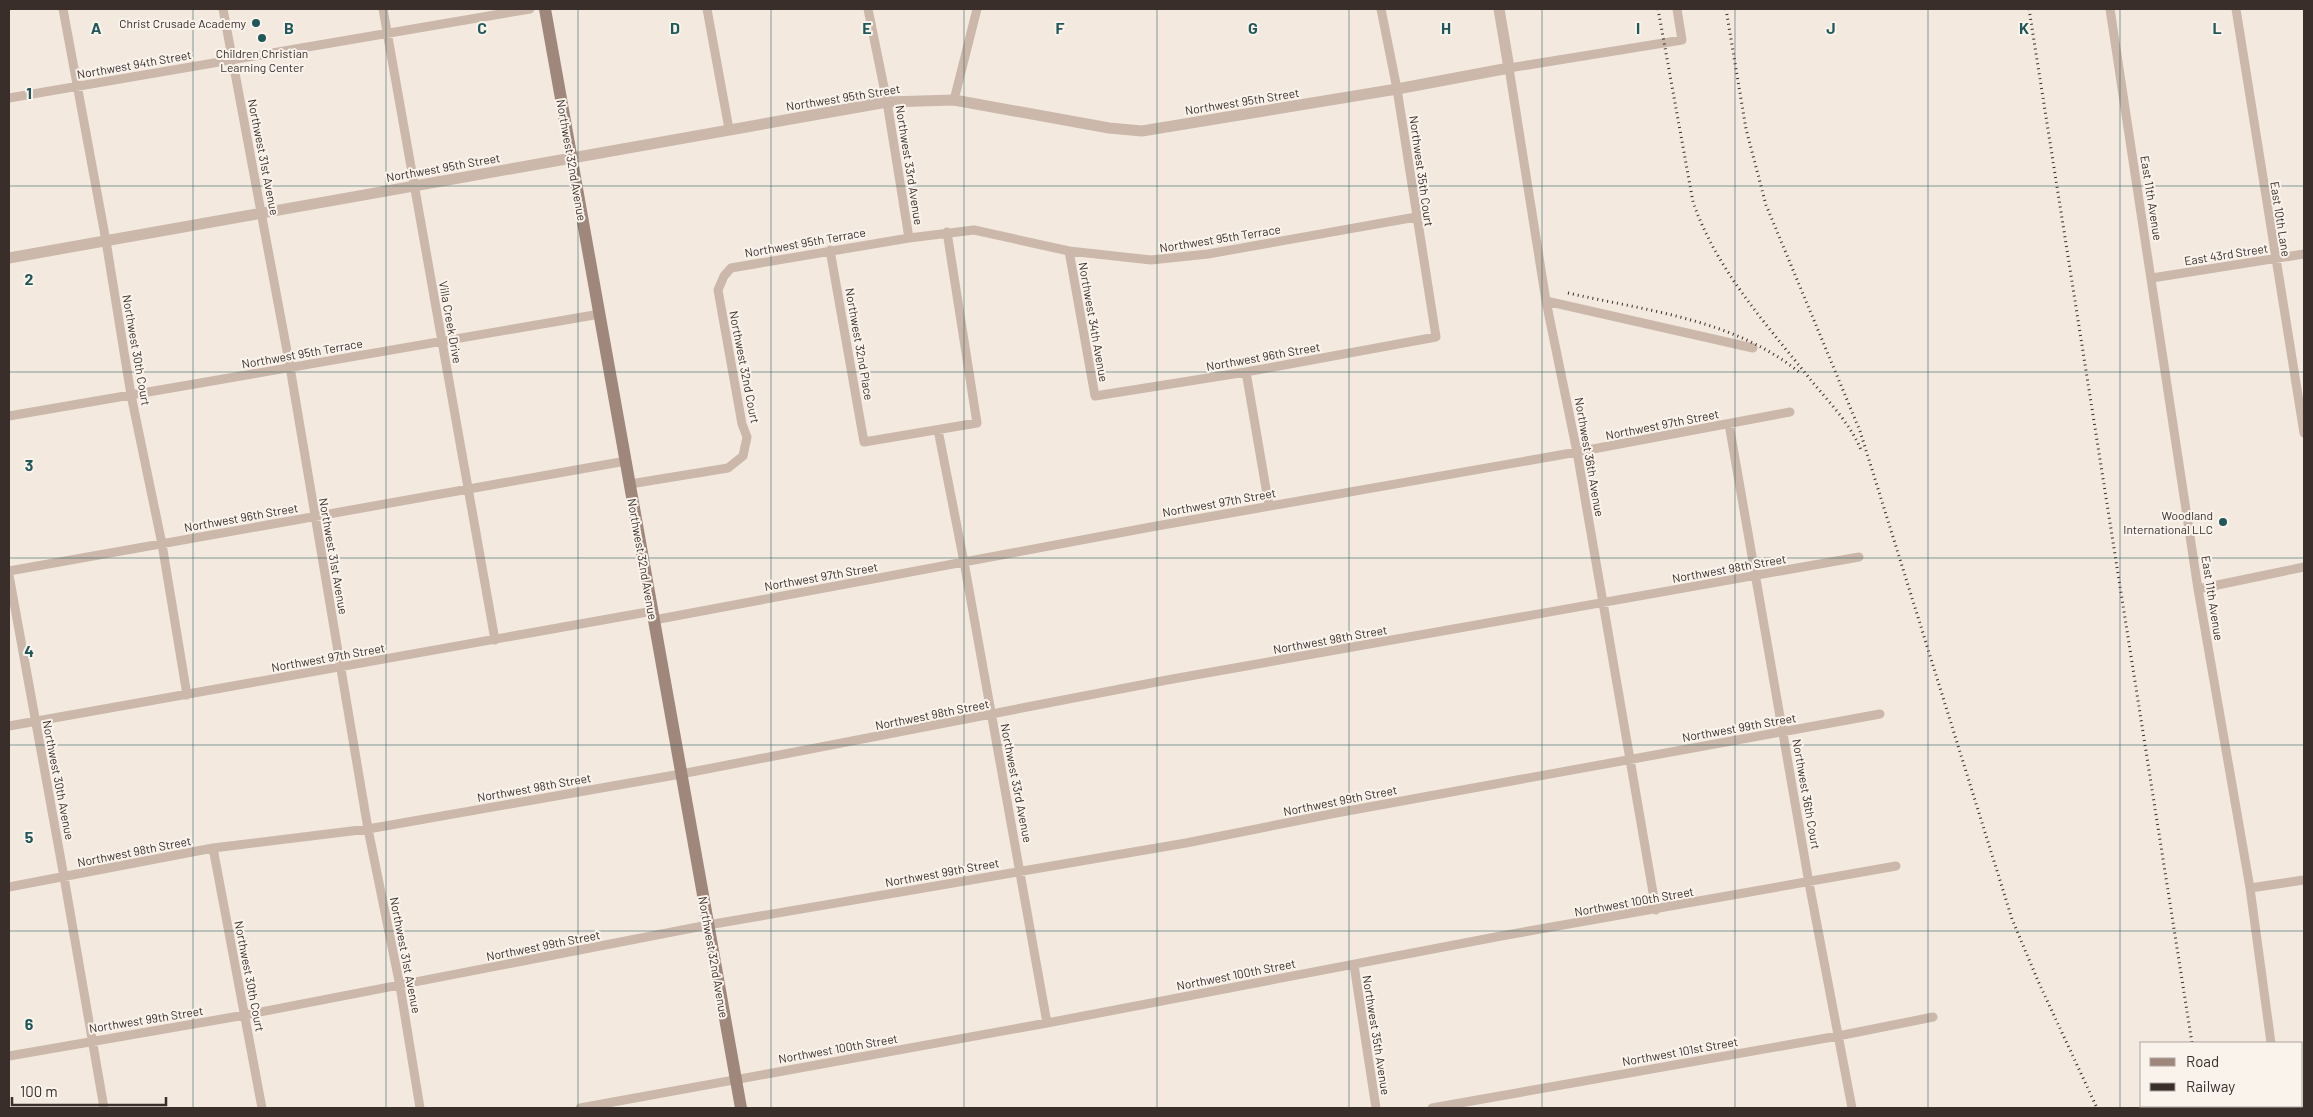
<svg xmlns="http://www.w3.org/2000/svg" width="2313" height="1117" font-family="Barlow,sans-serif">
<rect width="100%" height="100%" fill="#f3e9df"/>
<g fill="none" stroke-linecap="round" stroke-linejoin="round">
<path stroke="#cbb8ab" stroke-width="9" d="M63,9L106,241L131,395L162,544L187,695
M223,9L290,367L368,829L400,986L420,1108
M383,9L495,640
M707,9L729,129
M868,9L887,102L909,238
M2110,9L2198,589L2250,888L2271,1043
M2236,9L2304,433
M9,98L530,9
M954,100L977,9
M830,250L864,442L977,423L947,232
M1069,251L1095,396L1246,372L1436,337L1397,89L1381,9
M2152,278L2304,254
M1546,301L1753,348
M1246,372L1269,506
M9,416L600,314
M1729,424L1809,883L1852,1108
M938,430L964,562L1047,1023
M630,484L728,468L743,456L747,437L742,424L718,290L724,276L731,268L909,238L974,230L1069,251L1151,260L1208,254L1416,217
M9,571L626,461
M9,575L64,877L104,1108
M2198,589L2304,567
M654,620L1151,527L1577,452L1790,412
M9,726L653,611
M213,848L262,1108
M9,887L213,848L368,829L681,774L1167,680L1859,557
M2250,888L2304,880
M1656,910L1577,452L1546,301L1509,68L1682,40L1677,9
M1354,965L1376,1108
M9,1056L245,1015L708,925L1186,843L1336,813L1880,714
M2279,1106V1108
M580,1108L1047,1023L1501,936L1896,866
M1432,1108L1838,1036L1933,1017"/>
<path stroke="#cbb8ab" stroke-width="11" d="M9,258L887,102L954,100L1109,128L1142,131L1397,89L1509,68L1499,9"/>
<path stroke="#9f877c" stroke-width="12" d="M545,9L741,1108"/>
<path stroke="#392e2a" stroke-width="3" stroke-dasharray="1 4" stroke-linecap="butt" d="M1658,9L1693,202C1716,269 1766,324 1810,379C1828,401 1850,423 1861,450
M1726,9L1746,129L1766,205L1860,431L2012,919L2038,981L2097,1108
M2029,9L2192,1043
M1568,293C1648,311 1733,319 1799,372
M2201,1106L2202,1108"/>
</g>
<path fill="none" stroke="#20585a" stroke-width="1" stroke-opacity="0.55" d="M193,9V1108M386,9V1108M578,9V1108M771,9V1108M964,9V1108M1157,9V1108M1349,9V1108M1542,9V1108M1735,9V1108M1928,9V1108M2120,9V1108M9,186H2304M9,372H2304M9,558H2304M9,745H2304M9,931H2304"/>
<g fill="#20585a" stroke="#faf3ec" stroke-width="2">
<circle cx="256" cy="23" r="5"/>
<circle cx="262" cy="38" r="5"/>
<circle cx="2223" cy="522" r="5"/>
</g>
<g text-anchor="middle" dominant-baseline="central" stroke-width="4" stroke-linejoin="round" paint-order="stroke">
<g font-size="12" fill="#392e2a" stroke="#faf3ec" text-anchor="end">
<text x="246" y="23">Christ Crusade Academy</text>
<text x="262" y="53" text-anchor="middle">Children Christian<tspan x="262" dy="14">Learning Center</tspan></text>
<text x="2213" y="515">Woodland<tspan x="2213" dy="14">International LLC</tspan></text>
</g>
<g font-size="12" fill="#392e2a" stroke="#faf3ec">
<text transform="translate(134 64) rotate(-10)">Northwest 94th Street</text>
<text transform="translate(843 97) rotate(-9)">Northwest 95th Street</text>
<text transform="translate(1242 101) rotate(-9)">Northwest 95th Street</text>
<text transform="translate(264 157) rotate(79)">Northwest 31st Avenue</text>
<text transform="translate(572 160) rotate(80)">Northwest 32nd Avenue</text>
<text transform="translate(910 165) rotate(81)">Northwest 33rd Avenue</text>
<text transform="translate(443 167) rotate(-10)">Northwest 95th Street</text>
<text transform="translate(1422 171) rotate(82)">Northwest 35th Court</text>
<text transform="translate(2152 198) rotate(81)">East 11th Avenue</text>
<text transform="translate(2281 219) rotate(81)">East 10th Lane</text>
<text transform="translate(1220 238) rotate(-9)">Northwest 95th Terrace</text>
<text transform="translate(805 242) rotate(-10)">Northwest 95th Terrace</text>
<text transform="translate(2226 254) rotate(-9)">East 43rd Street</text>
<text transform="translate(451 322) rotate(80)">Villa Creek Drive</text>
<text transform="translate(1094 322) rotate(80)">Northwest 34th Avenue</text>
<text transform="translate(860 344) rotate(80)">Northwest 32nd Place</text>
<text transform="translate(137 350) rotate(80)">Northwest 30th Court</text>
<text transform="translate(302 353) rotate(-10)">Northwest 95th Terrace</text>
<text transform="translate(1263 356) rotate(-10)">Northwest 96th Street</text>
<text transform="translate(745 367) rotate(79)">Northwest 32nd Court</text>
<text transform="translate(1662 424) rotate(-11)">Northwest 97th Street</text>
<text transform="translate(1590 457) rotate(80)">Northwest 36th Avenue</text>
<text transform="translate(1219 502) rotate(-10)">Northwest 97th Street</text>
<text transform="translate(241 517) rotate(-10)">Northwest 96th Street</text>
<text transform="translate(334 556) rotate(80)">Northwest 31st Avenue</text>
<text transform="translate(643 559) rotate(80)">Northwest 32nd Avenue</text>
<text transform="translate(1729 568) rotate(-10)">Northwest 98th Street</text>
<text transform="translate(821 576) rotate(-10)">Northwest 97th Street</text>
<text transform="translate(2213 598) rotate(81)">East 11th Avenue</text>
<text transform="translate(1330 639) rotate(-10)">Northwest 98th Street</text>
<text transform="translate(328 657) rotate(-10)">Northwest 97th Street</text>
<text transform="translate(932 714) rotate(-11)">Northwest 98th Street</text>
<text transform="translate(1739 727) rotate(-10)">Northwest 99th Street</text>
<text transform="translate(59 780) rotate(79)">Northwest 30th Avenue</text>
<text transform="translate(1017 783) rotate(79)">Northwest 33rd Avenue</text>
<text transform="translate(534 787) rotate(-10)">Northwest 98th Street</text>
<text transform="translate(1807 794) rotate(80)">Northwest 36th Court</text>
<text transform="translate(1340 800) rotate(-11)">Northwest 99th Street</text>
<text transform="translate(134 851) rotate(-11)">Northwest 98th Street</text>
<text transform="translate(942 872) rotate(-10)">Northwest 99th Street</text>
<text transform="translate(1634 901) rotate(-10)">Northwest 100th Street</text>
<text transform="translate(543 945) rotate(-11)">Northwest 99th Street</text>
<text transform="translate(406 955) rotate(79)">Northwest 31st Avenue</text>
<text transform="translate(714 957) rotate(80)">Northwest 32nd Avenue</text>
<text transform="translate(1236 974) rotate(-11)">Northwest 100th Street</text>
<text transform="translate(250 976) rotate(79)">Northwest 30th Court</text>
<text transform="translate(146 1019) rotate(-9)">Northwest 99th Street</text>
<text transform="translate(1377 1035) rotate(81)">Northwest 35th Avenue</text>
<text transform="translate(838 1048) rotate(-10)">Northwest 100th Street</text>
<text transform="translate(1680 1051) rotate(-10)">Northwest 101st Street</text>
</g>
</g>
<g font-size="16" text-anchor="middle" font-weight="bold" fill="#20585a" stroke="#faf3ec" stroke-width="4" stroke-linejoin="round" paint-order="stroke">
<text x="96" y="34">A</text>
<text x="289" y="34">B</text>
<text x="482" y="34">C</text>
<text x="675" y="34">D</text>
<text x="867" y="34">E</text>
<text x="1060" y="34">F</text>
<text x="1253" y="34">G</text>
<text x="1446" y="34">H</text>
<text x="1638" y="34">I</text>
<text x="1831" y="34">J</text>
<text x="2024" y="34">K</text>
<text x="2217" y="34">L</text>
<text x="29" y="99">1</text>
<text x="29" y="285">2</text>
<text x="29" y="471">3</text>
<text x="29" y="657">4</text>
<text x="29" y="843">5</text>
<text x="29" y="1030">6</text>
</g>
<rect width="2313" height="1117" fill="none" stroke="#392e2a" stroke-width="20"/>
<rect x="2140" y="1042" width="162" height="65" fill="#faf3ec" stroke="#ada49e"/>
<rect x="2150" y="1058" width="25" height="8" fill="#9f877c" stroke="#ada49e"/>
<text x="2186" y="1067" font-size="15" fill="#392e2a">Road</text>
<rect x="2150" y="1083" width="25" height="8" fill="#392e2a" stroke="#ada49e"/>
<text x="2186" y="1092" font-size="15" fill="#392e2a">Railway</text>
<path d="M12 1097v8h154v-8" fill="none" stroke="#392e2a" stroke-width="2.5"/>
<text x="20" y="1097" font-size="15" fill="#392e2a" stroke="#faf3ec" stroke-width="4" paint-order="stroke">100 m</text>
</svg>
